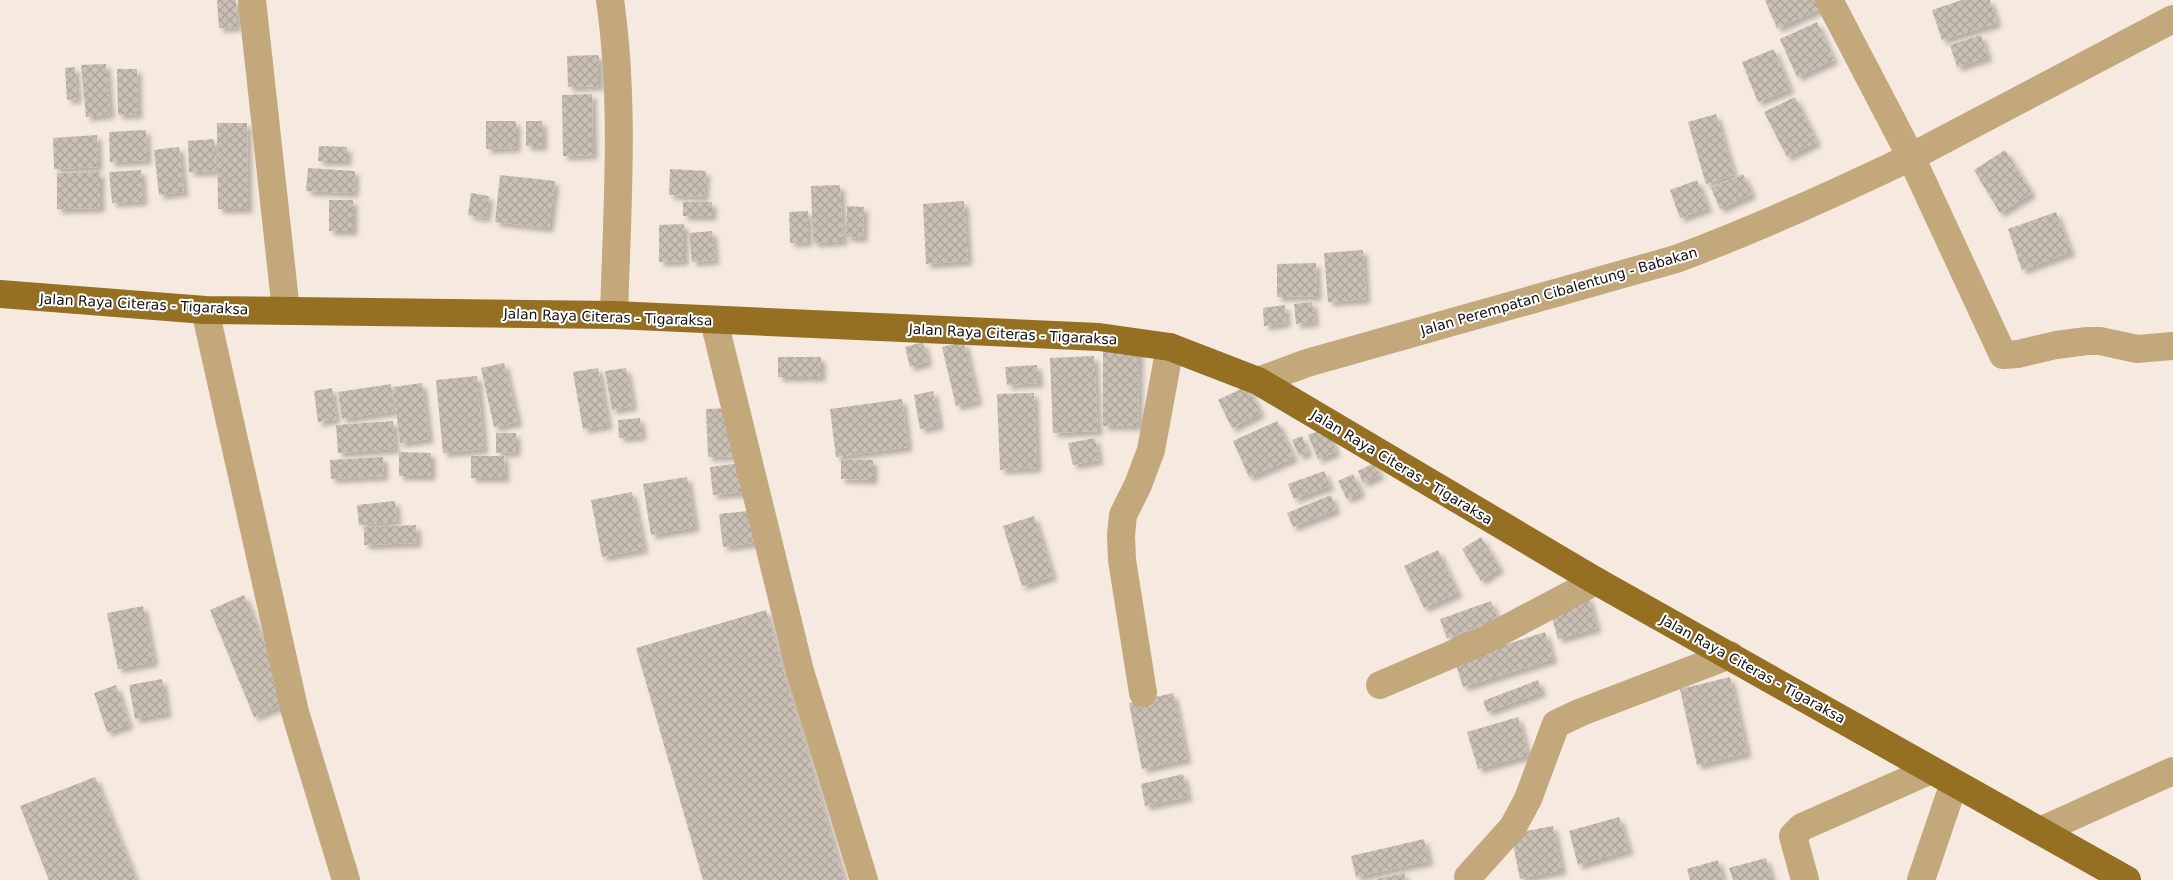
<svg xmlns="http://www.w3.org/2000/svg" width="2173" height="880" font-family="'DejaVu Sans',sans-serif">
<defs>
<pattern id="building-cross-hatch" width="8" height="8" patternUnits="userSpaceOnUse" patternTransform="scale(1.25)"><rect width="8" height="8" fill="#cabfb4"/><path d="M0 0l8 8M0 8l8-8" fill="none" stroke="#aca399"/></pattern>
<filter id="shadow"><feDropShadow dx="4.5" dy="4.5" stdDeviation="2.5" flood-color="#0004"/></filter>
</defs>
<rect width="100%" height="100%" fill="#f6eae0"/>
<path fill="url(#building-cross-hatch)" filter="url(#shadow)" d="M217,0H236L237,27L219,28Z
M1765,0H1816L1820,9L1777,28Z
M1962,0H1990L1997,23L1942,40L1932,10Z
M1817,22L1834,60L1797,77L1780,39Z
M1981,35L1988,57L1957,67L1950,45Z
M1774,49L1790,89L1758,102L1742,62Z
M599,55V86L568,87L567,56Z
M106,64L110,114L86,117L81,65Z
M75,67L77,99L67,100L65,68Z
M117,69H137L138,114L118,115Z
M592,94L593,155L563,156L562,95Z
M1795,97L1817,142L1787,157L1764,112Z
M1716,114L1734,175L1706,184L1688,122Z
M486,121H516V148L486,149Z
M526,121H542L543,146H526Z
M217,123H247L248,209H218Z
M146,130L147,160L110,162L109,132Z
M97,135L98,167L54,169L53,138Z
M214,139L216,171L189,172L188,141Z
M319,146L347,147V161H318Z
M179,147L184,192L159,195L154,150Z
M2005,150L2032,193L2000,213L1974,170Z
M308,168L355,171L354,193L306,191Z
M670,169L706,171L704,197L669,195Z
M141,170L143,201L112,203L109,172Z
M100,172V208L57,209V173Z
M1743,174L1752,194L1720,209L1711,188Z
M500,175L555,181L549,228L495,222Z
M1697,180L1708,208L1680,218L1670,190Z
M840,185L843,241L813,243L811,186Z
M471,193L489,196L486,218L468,215Z
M329,200H353V231H329Z
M964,201L968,261L926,264L923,204Z
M683,202H712V216H683Z
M847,206L864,207L863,238L846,237Z
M808,211V242L790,243L789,212Z
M2056,212L2071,252L2022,270L2008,229Z
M684,224V261L659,262V225Z
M712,231L715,260L692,262L689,233Z
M1363,250L1366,299L1328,302L1324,253Z
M1316,263L1317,296L1277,297V264Z
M1312,302L1315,322L1296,324L1294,304Z
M1285,305L1286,323L1264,326L1263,308Z
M923,342L928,362L910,367L905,347Z
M964,342L978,401L956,406L942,347Z
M1103,348H1139L1138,426H1103Z
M1094,356L1098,431L1053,433L1050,358Z
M778,357H821V377H778Z
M504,363L518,422L494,427L481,368Z
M1037,365L1039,383L1007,385L1005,367Z
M598,368L608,425L583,429L573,372Z
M626,368L633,406L612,410L605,371Z
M477,376L484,449L443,453L436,380Z
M422,383L429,439L400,443L393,387Z
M391,384L394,411L342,419L338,392Z
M1247,386L1261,413L1232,428L1218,400Z
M332,388L336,419L318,422L314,391Z
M933,391L939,425L920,429L914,395Z
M1034,393L1037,468L1000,470L997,394Z
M902,399L908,447L836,457L830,409Z
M732,408L734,456L708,457L706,409Z
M640,418L642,436L619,438L618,420Z
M393,421L395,449L338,453L336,425Z
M1277,421L1294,458L1249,477L1233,441Z
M1327,428L1336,452L1318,459L1308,435Z
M496,433H516V452L496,453Z
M1302,436L1308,452L1299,456L1292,440Z
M1095,438L1099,460L1073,465L1068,443Z
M399,452L431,453V476H399Z
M471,456H504L505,478H471Z
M383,457L384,476L331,479L330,460Z
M841,460H873V480L841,479Z
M741,463L745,492L713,495L710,467Z
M1374,463L1380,475L1363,483L1358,471Z
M1324,471L1330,486L1294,499L1288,484Z
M1353,474L1361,493L1347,499L1338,481Z
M687,477L695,527L651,535L643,484Z
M632,492L644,549L602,557L591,500Z
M1331,495L1336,510L1293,527L1287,513Z
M395,501L397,521L359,525L357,505Z
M757,510L760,542L723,547L719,514Z
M1034,516L1053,576L1022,586L1003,526Z
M416,525L417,543L364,545V527Z
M1481,537L1500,568L1481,581L1462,549Z
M1438,550L1458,593L1424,608L1404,566Z
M244,595L289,702L254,717L210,610Z
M1588,596L1597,628L1558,639L1549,607Z
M1491,601L1498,620L1447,638L1440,619Z
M143,606L154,662L118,669L107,613Z
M766,610L844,880H703L636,648Z
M1545,632L1553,659L1463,687L1455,661Z
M1730,677L1747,753L1697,765L1680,689Z
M162,679L167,713L135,719L129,685Z
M1538,680L1542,692L1487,712L1483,701Z
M116,685L129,725L107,732L94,693Z
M1173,693L1187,759L1142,769L1129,703Z
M1518,717L1528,755L1478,769L1467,732Z
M1183,774L1188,797L1145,806L1141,784Z
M95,777L136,880H49L20,806Z
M1619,817L1629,850L1578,865L1569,831Z
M1553,826L1562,870L1520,879L1511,834Z
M1424,839L1429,861L1356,877L1351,856Z
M1766,858L1772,880H1733L1729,868Z
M1718,860L1723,880H1690L1687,869Z
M1404,873L1406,880H1377V879Z"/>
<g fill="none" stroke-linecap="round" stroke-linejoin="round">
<path stroke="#c2a87b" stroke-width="28" d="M252,0L286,311
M610,0C625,104 617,210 614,315
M2173,19L1911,157L2003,355L2018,354L2056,345L2087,341H2100L2137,349L2173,346
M205,310L295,712L346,880
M714,321L800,671L864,880
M1258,381L1307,363L1676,259C1757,229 1834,194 1911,157L1829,0
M1380,685L1483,641L1596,581
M1143,693L1122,560L1121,535L1123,515L1138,485L1151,450L1170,347
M2040,831L2173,771
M1468,877L1513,827L1528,799L1556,724L1579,713L1730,655
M1805,880L1793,836L1802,827L1931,770
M1921,880L1954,783"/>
<path stroke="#957022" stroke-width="28" d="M0,294L205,310L614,315L1099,337L1170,347L1258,381L1596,581L2127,880"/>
</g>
<g text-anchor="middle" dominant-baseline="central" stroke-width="4" stroke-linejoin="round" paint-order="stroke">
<g font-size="14" fill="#120e0b" stroke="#fff">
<text transform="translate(1559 291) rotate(-16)">Jalan Perempatan Cibalentung - Babakan</text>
<text transform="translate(144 304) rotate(3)">Jalan Raya Citeras - Tigaraksa</text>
<text transform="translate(608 317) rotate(2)">Jalan Raya Citeras - Tigaraksa</text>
<text transform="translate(1013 334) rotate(3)">Jalan Raya Citeras - Tigaraksa</text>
<text transform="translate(1402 467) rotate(31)">Jalan Raya Citeras - Tigaraksa</text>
<text transform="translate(1753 669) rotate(29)">Jalan Raya Citeras - Tigaraksa</text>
</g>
</g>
</svg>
